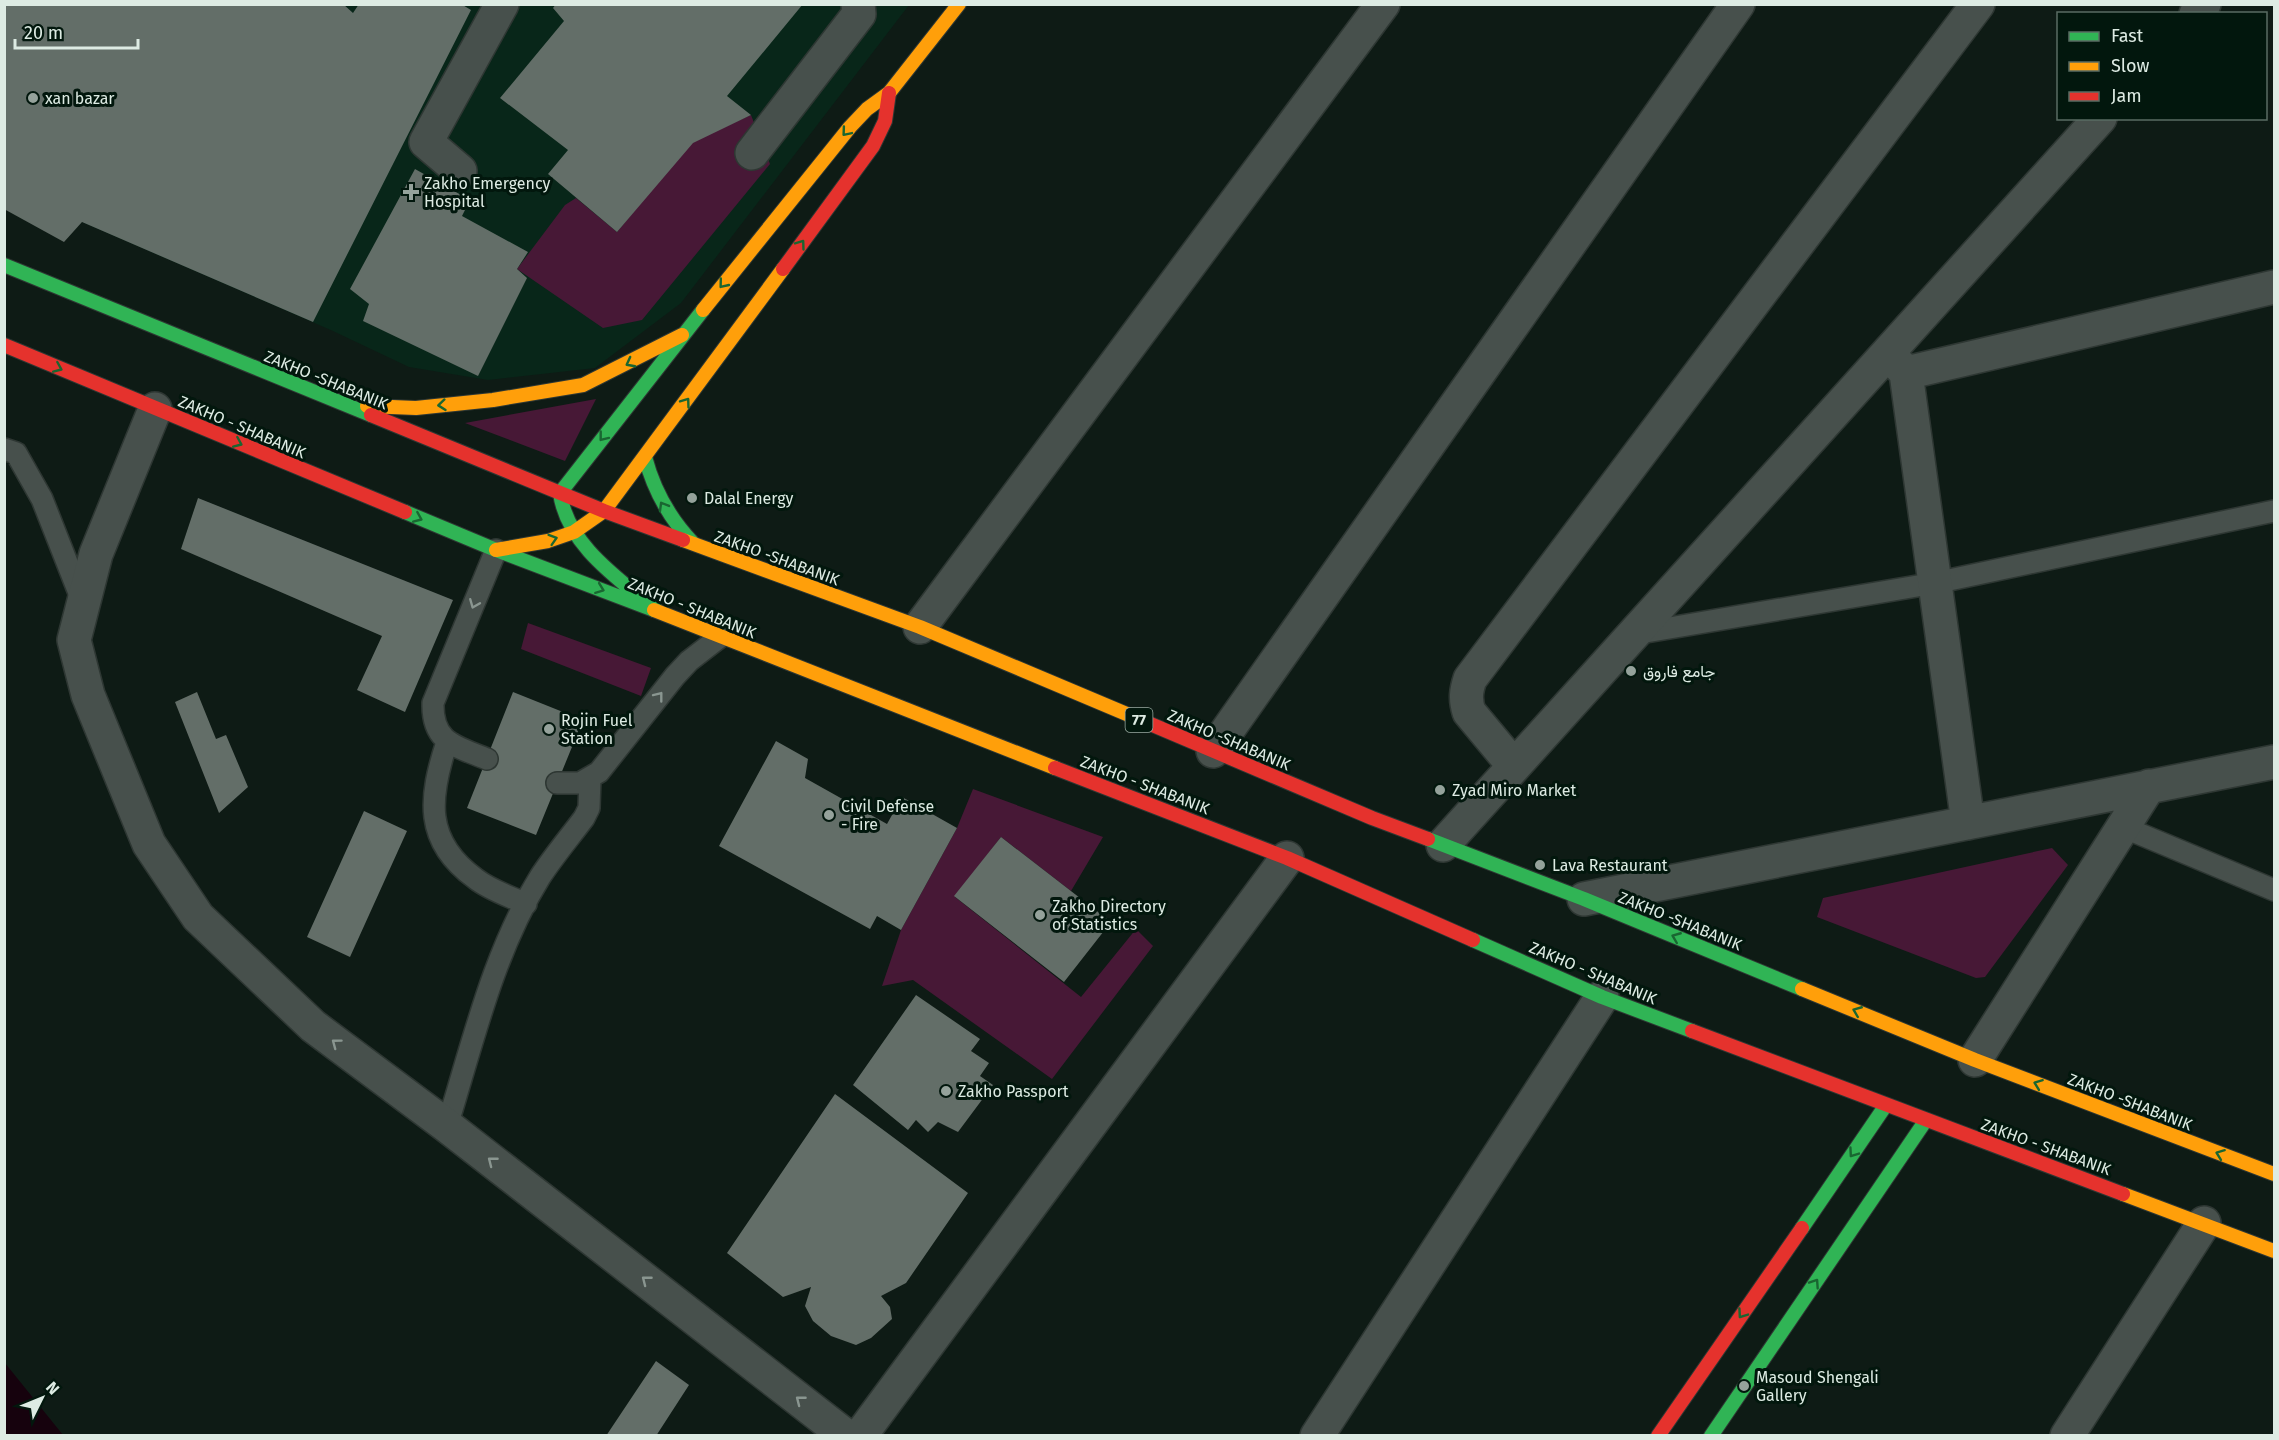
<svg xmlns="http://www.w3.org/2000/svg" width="2279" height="1440" font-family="'Fira Sans',Vazirmatn,sans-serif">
<rect width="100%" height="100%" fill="#0e1b15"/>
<path fill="#082619" d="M44,5H909L681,303L595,368L488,380L409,367L333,331L82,222Z"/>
<path fill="#471836" d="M751,115L770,164L642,320L603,328L517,269L565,205L576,198L617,232L691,142Z
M596,399L565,461L465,423Z
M528,623L651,668L641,696L521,649Z
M973,789L1103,837L1071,891L1001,837L955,897L1081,997L1136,929L1153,946L1052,1079L913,980L882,986L901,930L957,828Z
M2052,848L2068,865L1985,977L1976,978L1817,917L1823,898Z"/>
<path fill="#16020d" d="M5,1363L63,1435H5Z"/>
<path fill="#636e68" d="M4,4H343L353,13L359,4H461L471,10L313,322L82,222L64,242L4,209Z
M556,4H803L727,96L751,115L693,143L617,232L548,174L568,150L500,98L564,21L553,8Z
M415,169L470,200L462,216L528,252L517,269L527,278L478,376L363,321L369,304L350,289Z
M198,498L453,600L405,712L357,690L382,636L181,549Z
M197,692L216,739L226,735L248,787L219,813L175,702Z
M513,692L583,720L536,835L467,808Z
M776,741L808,759L805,778L887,824L902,797L957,828L901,930L877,916L870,929L719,846Z
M364,811L407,831L350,957L307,937Z
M1001,837L1111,922L1064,982L954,896Z
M916,995L980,1039L971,1051L989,1063L980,1076L993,1085L958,1132L938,1122L928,1132L916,1120L908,1130L853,1085Z
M835,1094L968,1193L906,1283L881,1296L890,1307L892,1319L871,1338L856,1345L831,1336L813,1321L805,1306L811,1287L783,1297L727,1253Z
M656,1361L689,1385L656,1436H606Z"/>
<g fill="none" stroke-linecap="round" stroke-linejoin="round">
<defs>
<path id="lane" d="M4,449L16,453L42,499L83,603
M1634,634L1935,583L2274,511
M447,742C429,797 423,841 476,879C490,890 509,896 526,904
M487,759C456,746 432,743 433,703L496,550
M557,783H580L599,772L675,676L689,661L720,637
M2123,827L2274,890
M447,1126C473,1042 493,953 540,877C553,857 569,838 584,818L589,808L590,779"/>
<path id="street" d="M2196,14L2204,4
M752,153L859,14L858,4
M460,171L426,142L502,4
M1888,353L1906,373L1968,823
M1906,373L2274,287
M155,409L96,554L74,640L88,695L149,844L198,917L313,1026L447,1126L846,1436
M920,627L1383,4
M1213,751L1738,4
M1514,766L1469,712C1465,699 1466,691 1470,679L1978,4
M1443,845L2100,118
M1584,899L2274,762
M1975,1060L2149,786
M860,1436L1287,858
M1317,1436L1602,997
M2067,1436L2204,1223"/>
<path id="fast" d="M4,265L371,415
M645,457C654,491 669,518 693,543
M405,512L496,550L654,610
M656,610C619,579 567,545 560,493L703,310
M1428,839L1584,899L1802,989
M1473,940L1602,997L1692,1031
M1802,1228L1886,1105
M1711,1436L1926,1120"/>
<path id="slow" d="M703,310L850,127L867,109L889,93L959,4
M367,406L416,408L493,400L583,385L682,335
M683,540L920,627L1148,723
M496,550L548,541L574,532L604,511L783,269
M654,610L1055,768
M1802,989L1975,1060L2274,1174
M2123,1194L2274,1251"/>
<path id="jam" d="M783,269L873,146L885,121L889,93
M4,345L405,512
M371,415L604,511L683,540
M1148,723L1372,818L1428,839
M1055,768L1287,858L1473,940
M1692,1031L2123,1194
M1658,1436L1802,1228"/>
</defs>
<use href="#lane" stroke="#2e3733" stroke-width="24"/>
<use href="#street" stroke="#2e3733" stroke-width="36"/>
<use href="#fast" stroke="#2e3733" stroke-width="16"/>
<use href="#slow" stroke="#2e3733" stroke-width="16"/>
<use href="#jam" stroke="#2e3733" stroke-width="16"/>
<use href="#lane" stroke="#47504c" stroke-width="21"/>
<use href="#street" stroke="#47504c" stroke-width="33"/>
<use href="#fast" stroke="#30b455" stroke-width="14"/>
<use href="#slow" stroke="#ff9f0a" stroke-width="14"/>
<use href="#jam" stroke="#e5322d" stroke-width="14"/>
</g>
<defs><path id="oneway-chevron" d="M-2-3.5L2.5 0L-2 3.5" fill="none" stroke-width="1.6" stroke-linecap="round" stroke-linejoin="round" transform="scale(1.5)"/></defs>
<g stroke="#196631">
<use href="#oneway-chevron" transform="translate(846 132) rotate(130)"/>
<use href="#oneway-chevron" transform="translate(801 244) rotate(-54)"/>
<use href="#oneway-chevron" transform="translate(723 284) rotate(129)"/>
<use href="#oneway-chevron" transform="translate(630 363) rotate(152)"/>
<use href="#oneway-chevron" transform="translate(58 368) rotate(23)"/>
<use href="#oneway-chevron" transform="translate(686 402) rotate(-54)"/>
<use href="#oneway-chevron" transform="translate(442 405) rotate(174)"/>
<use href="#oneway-chevron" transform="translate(603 437) rotate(128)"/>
<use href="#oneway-chevron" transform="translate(238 443) rotate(23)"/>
<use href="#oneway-chevron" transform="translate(663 506) rotate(-120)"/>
<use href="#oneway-chevron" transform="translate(418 518) rotate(23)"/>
<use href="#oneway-chevron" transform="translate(553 539) rotate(-17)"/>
<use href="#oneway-chevron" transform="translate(600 589) rotate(21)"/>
<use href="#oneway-chevron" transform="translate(1676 937) rotate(-158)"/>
<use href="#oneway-chevron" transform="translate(1857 1011) rotate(-158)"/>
<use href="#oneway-chevron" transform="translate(2038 1084) rotate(-159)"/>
<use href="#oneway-chevron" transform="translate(1853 1153) rotate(125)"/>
<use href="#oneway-chevron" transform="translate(2220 1154) rotate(-159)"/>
<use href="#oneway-chevron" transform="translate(1815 1283) rotate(-56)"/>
<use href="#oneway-chevron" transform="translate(1742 1314) rotate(125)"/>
</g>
<g stroke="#8a9690">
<use href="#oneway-chevron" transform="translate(474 604) rotate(112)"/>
<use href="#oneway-chevron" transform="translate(659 696) rotate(-52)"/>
<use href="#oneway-chevron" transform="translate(336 1043) rotate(-143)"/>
<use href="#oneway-chevron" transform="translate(492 1161) rotate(-142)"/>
<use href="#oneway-chevron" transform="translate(646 1280) rotate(-142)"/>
<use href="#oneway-chevron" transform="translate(800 1400) rotate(-142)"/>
</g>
<g fill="#95a29b" stroke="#02170d" stroke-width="2">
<circle cx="33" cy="98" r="6"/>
<path d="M408 183h6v6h6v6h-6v6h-6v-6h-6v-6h6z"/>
<circle cx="692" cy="498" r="6"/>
<circle cx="1631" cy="671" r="6"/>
<circle cx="549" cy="729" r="6"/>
<circle cx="1440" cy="790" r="6"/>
<circle cx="829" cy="815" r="6"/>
<circle cx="1540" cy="865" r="6"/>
<circle cx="1040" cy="915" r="6"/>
<circle cx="946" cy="1091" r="6"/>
<circle cx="1744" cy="1386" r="6"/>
</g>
<g text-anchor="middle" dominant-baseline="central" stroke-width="6" stroke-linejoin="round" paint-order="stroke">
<rect fill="#02170d" stroke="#9baba3" stroke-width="1.5" x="1125.5" y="708" width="27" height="24" rx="4.5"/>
<g font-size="15" font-weight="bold" fill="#ddebe3">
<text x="1139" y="720">77</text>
</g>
<g font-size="16" fill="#ddebe3" stroke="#02170d" text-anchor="start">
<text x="45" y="98">xan bazar</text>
<text x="424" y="183">Zakho Emergency<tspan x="424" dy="18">Hospital</tspan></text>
<text x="704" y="498">Dalal Energy</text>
<text x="1643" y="671">جامع فاروق</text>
<text x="561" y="720">Rojin Fuel<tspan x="561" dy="18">Station</tspan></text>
<text x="1452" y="790">Zyad Miro Market</text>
<text x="841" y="806">Civil Defense<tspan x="841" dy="18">- Fire</tspan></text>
<text x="1552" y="865">Lava Restaurant</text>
<text x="1052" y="906">Zakho Directory<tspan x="1052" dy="18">of Statistics</tspan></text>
<text x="958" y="1091">Zakho Passport</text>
<text x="1756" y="1377">Masoud Shengali<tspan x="1756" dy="18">Gallery</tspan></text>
</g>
<g font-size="16" fill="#ddebe3" stroke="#02170d">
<text transform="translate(326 380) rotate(22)">ZAKHO -SHABANIK</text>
<text transform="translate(242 427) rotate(23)">ZAKHO - SHABANIK</text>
<text transform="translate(777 558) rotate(20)">ZAKHO -SHABANIK</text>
<text transform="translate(692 608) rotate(22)">ZAKHO - SHABANIK</text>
<text transform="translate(1229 740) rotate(23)">ZAKHO -SHABANIK</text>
<text transform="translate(1145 785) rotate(21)">ZAKHO - SHABANIK</text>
<text transform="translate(1680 921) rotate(22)">ZAKHO -SHABANIK</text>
<text transform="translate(1593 973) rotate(23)">ZAKHO - SHABANIK</text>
<text transform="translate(2130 1102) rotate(21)">ZAKHO -SHABANIK</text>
<text transform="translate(2046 1147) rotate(20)">ZAKHO - SHABANIK</text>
</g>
</g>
<rect width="2279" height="1440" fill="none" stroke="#ddebe3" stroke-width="12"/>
<rect x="2057" y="12" width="210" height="108" fill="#02170d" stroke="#5a6c63" stroke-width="1.5"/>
<rect x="2069" y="32" width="30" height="9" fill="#30b455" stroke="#5a6c63" stroke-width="1.5"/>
<text x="2111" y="42" font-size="18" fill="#ddebe3">Fast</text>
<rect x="2069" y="62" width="30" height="9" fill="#ff9f0a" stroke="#5a6c63" stroke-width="1.5"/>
<text x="2111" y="72" font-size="18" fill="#ddebe3">Slow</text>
<rect x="2069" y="92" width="30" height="9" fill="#e5322d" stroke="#5a6c63" stroke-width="1.5"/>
<text x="2111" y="102" font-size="18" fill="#ddebe3">Jam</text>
<g transform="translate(42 1398) rotate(47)" stroke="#02170d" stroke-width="4.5" paint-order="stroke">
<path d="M0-4.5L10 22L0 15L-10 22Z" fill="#ddebe3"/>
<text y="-9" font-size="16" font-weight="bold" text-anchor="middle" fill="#ddebe3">N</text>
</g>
<path d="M15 39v9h123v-9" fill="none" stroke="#ddebe3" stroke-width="3"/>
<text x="24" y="39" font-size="18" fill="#ddebe3" stroke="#02170d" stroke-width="4.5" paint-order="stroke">20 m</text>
</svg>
